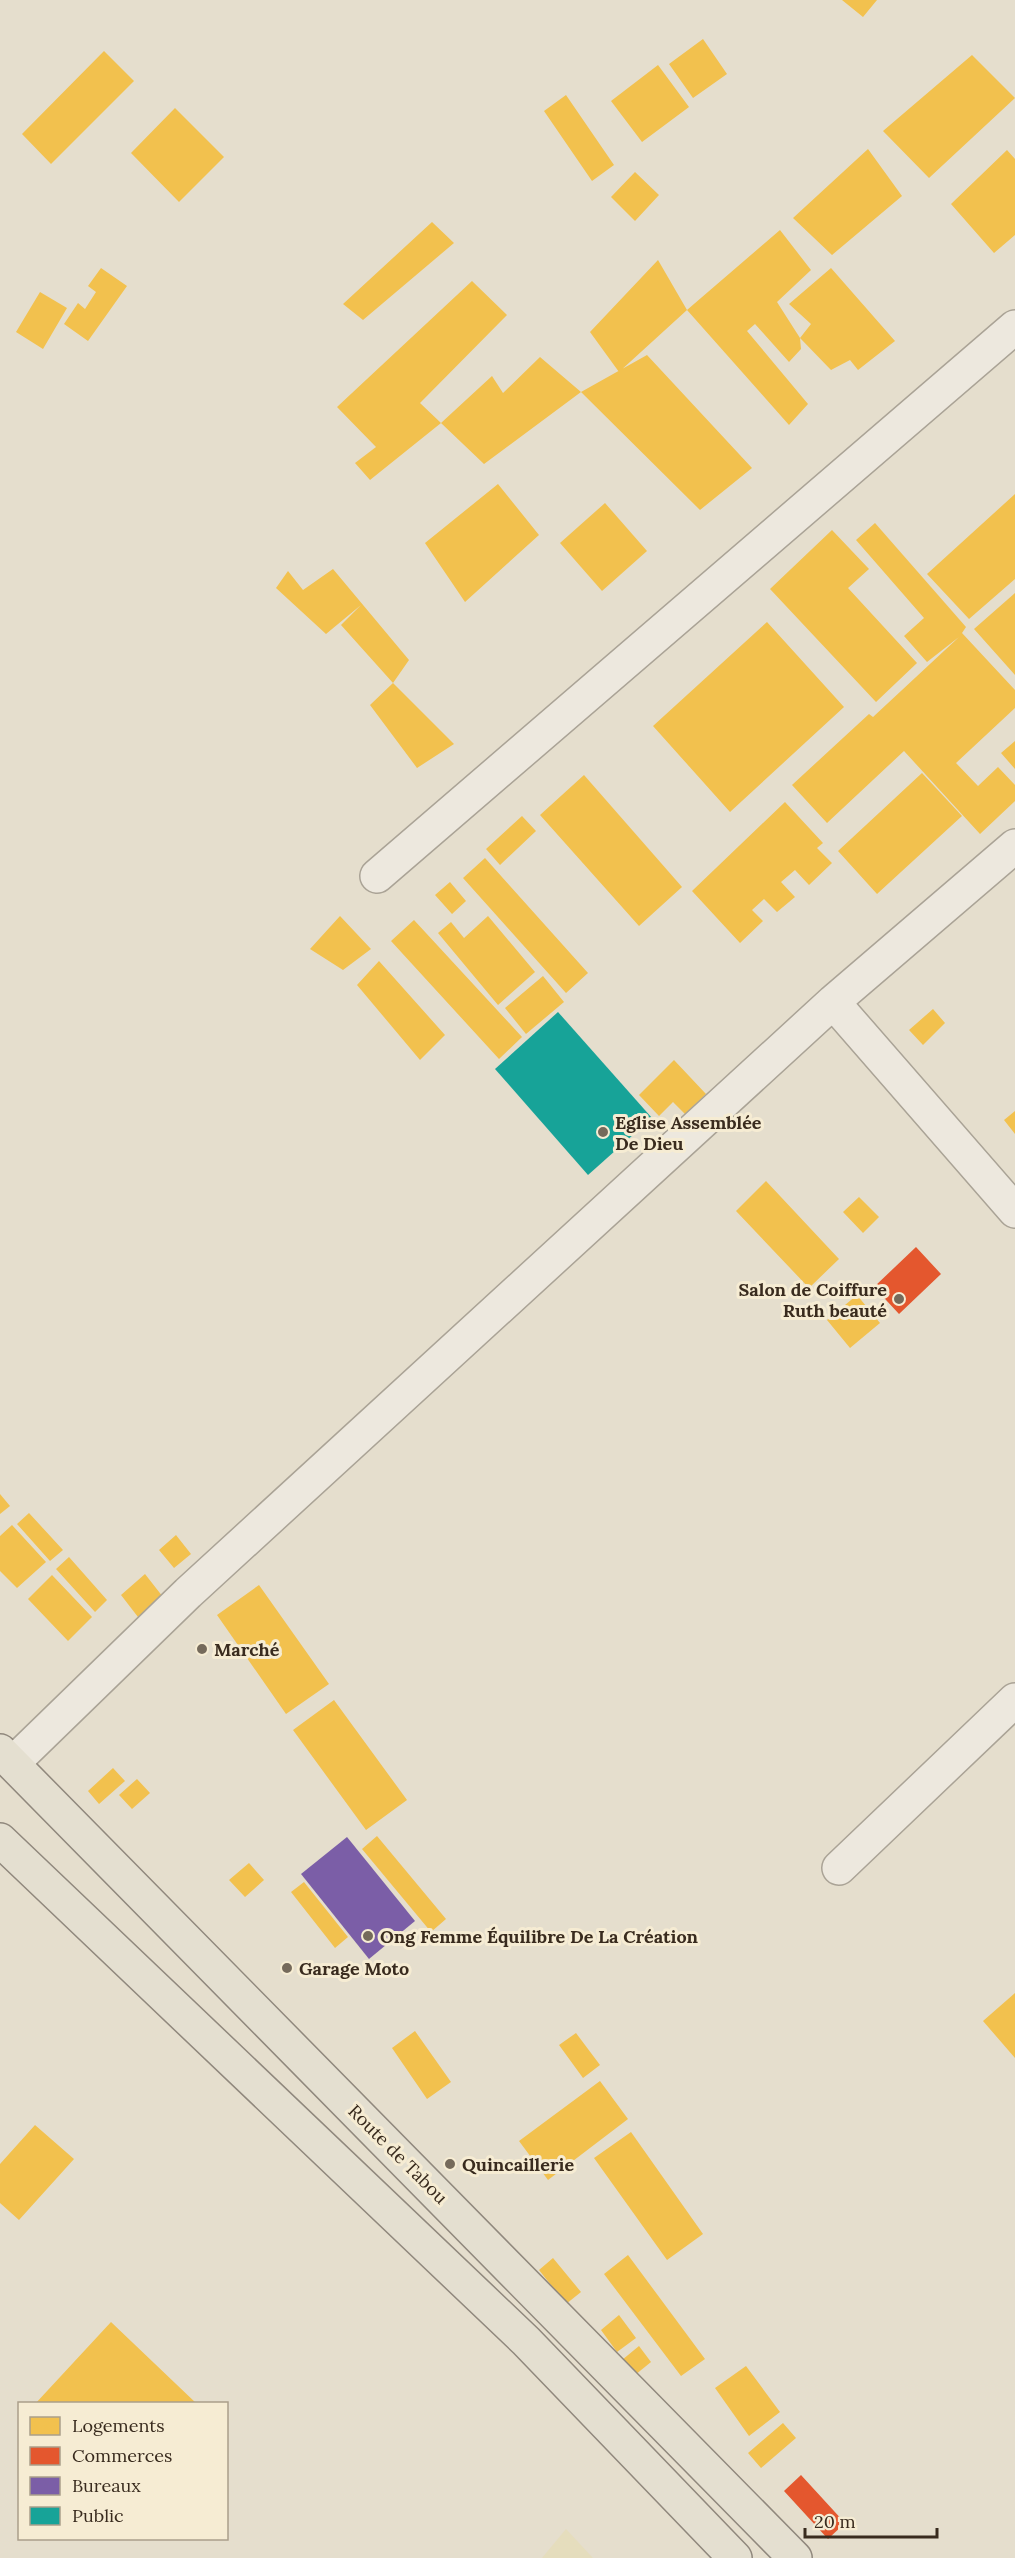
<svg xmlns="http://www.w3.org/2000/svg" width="1015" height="2558" font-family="Lora,serif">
<rect width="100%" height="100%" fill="#e5decd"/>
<path fill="#e5ddbd" d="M566,2529L593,2558H542Z"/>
<path fill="#f2c14e" d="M842,0H877L863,17Z
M703,39L727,74L693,98L669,64Z
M104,51L134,81L51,164L22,134Z
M972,55L1015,98L929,178L883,131Z
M658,65L689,107L642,142L611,101Z
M566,95L614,165L592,181L544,111Z
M175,108L224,157L179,202L131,153Z
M868,149L902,196L832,255L793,218Z
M1007,150L1015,159V235L994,253L951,204Z
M635,172L659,195L635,221L611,197Z
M432,222L454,243L363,320L343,304Z
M780,230L811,270L777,302L800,338L801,349L789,362L755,324L747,331L808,404L789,425L687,310Z
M658,260L687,310L619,372L590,332Z
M101,268L127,286L88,341L64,324L78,303L85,309L96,292L88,286Z
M831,268L895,341L858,370L850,360L831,370L800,338L811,324L789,304Z
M472,281L507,315L420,403L441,423L370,480L355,463L376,447L337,407Z
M40,292L67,308L43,349L16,332Z
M647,355L752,468L700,510L581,392Z
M540,357L581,392L484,464L441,423L492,376L503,393Z
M498,484L539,535L465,602L425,543Z
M1015,494V579L969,619L927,574Z
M605,503L647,551L602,591L560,543Z
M875,523L966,627L962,633L1015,690V708L956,763L978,786L998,767L1015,785V801L980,834L904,751L827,823L792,785L869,714L873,717L959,637L927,662L904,636L924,618L856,540Z
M832,530L869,569L848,588L917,663L876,702L770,589Z
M333,569L409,660L393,683L341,625L361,605L326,634L276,588L288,571L303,590Z
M1015,593V675L974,629Z
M767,622L844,707L730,812L653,726Z
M393,683L454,744L417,768L370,705Z
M1015,741V769L1001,753Z
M922,773L962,816L877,894L838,851Z
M584,775L682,887L639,926L540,815Z
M785,802L823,843L817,848L832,863L809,885L795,870L781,882L795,897L777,912L764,899L752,910L763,921L740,943L692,891Z
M522,816L536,831L500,865L486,849Z
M485,858L588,973L566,993L463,878Z
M450,882L466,901L452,914L435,895Z
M340,916L371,949L343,970L310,949Z
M488,916L535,972L498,1005L438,933L451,922L464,938Z
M414,920L522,1037L499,1059L391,941Z
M379,961L445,1035L420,1060L357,985Z
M543,976L564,1002L526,1034L505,1008Z
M933,1009L945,1023L923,1045L909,1030Z
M674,1060L706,1094L685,1114L673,1102L659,1116L639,1095Z
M1015,1111V1134L1004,1120Z
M766,1181L839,1259L809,1288L736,1211Z
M859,1197L879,1217L863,1233L843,1212Z
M857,1295L880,1323L850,1348L827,1320Z
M0,1494L10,1506L0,1514Z
M29,1513L63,1550L50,1561L17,1524Z
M12,1525L46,1562L17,1588L0,1571V1536Z
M176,1535L191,1554L174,1568L159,1550Z
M69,1557L107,1600L95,1612L56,1569Z
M145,1574L163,1597L138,1617L121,1595Z
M52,1575L92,1617L68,1641L28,1599Z
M259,1585L329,1684L286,1714L217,1615Z
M334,1700L407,1800L366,1830L293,1730Z
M113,1768L125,1781L99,1804L88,1791Z
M137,1779L150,1793L132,1809L119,1795Z
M377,1836L446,1919L431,1932L362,1849Z
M249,1863L264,1880L245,1897L229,1880Z
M304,1882L348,1937L335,1948L291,1892Z
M1015,1993V2058L983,2021Z
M415,2031L451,2082L427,2099L392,2048Z
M576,2033L600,2065L583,2078L559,2045Z
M600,2081L628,2119L548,2180L519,2141Z
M35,2125L74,2159L19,2220L0,2203V2164Z
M631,2132L703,2234L667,2260L594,2158Z
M628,2255L705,2359L681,2376L604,2274Z
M553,2258L581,2292L566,2304L539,2270Z
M619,2315L636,2338L617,2352L601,2330Z
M111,2322L197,2404H35Z
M639,2346L651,2362L635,2375L622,2360Z
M746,2366L780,2412L749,2436L715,2388Z
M783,2423L796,2438L761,2468L748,2453Z"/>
<path fill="#e4572e" d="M916,1247L941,1274L899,1314L874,1287Z
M801,2475L845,2523L828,2539L784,2491Z"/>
<path fill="#7b5ea7" d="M347,1837L415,1921L369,1959L301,1874Z"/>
<path fill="#17a398" d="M558,1012L652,1118L588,1175L495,1069Z"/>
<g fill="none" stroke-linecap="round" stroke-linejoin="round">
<defs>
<path id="minor" d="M377,876L1015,327
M833,1002L1015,1211
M13,1763L188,1593L833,1002L1015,846
M839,1868L1015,1700"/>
<path id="primary" d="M0,1751L795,2558
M0,1840L526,2341L735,2558"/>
</defs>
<use href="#minor" stroke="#aaa396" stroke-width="36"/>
<use href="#primary" stroke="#90887d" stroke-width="36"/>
<use href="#minor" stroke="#ede8de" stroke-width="33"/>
<use href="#primary" stroke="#e4dfd0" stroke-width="33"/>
</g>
<g fill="#756a5b" stroke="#f6ecd3" stroke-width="2">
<circle cx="603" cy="1132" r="6"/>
<circle cx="899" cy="1299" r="6"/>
<circle cx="202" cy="1649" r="6"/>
<circle cx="368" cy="1936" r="6"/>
<circle cx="287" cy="1968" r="6"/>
<circle cx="450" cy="2164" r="6"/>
</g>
<g text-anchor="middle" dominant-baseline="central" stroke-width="6" stroke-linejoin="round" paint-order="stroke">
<g font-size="18" font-weight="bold" fill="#392b1e" stroke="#f6ecd3" text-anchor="start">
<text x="615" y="1122">Eglise Assemblée<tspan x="615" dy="21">De Dieu</tspan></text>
<text x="887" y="1289" text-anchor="end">Salon de Coiffure<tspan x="887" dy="21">Ruth beauté</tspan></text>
<text x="214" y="1649">Marché</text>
<text x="380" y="1936">Ong Femme Équilibre De La Création</text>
<text x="299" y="1968">Garage Moto</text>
<text x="462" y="2164">Quincaillerie</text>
</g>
<g font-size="18" fill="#392b1e" stroke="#f6ecd3">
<text transform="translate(398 2154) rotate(45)">Route de Tabou</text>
</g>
</g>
<rect x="18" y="2402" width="210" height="138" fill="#f6ecd3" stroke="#aa9f8b" stroke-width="1.5"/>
<rect x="30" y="2417" width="30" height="18" fill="#f2c14e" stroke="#aa9f8b" stroke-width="1.5"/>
<text x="72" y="2432" font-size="18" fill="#392b1e">Logements</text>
<rect x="30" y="2447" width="30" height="18" fill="#e4572e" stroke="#aa9f8b" stroke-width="1.5"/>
<text x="72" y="2462" font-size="18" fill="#392b1e">Commerces</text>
<rect x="30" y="2477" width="30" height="18" fill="#7b5ea7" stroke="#aa9f8b" stroke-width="1.5"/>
<text x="72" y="2492" font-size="18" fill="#392b1e">Bureaux</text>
<rect x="30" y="2507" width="30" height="18" fill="#17a398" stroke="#aa9f8b" stroke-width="1.5"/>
<text x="72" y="2522" font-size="18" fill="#392b1e">Public</text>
<path d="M805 2528v9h132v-9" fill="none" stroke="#392b1e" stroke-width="3"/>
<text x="814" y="2528" font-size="18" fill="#392b1e" stroke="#f6ecd3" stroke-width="4.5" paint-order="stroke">20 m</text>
</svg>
